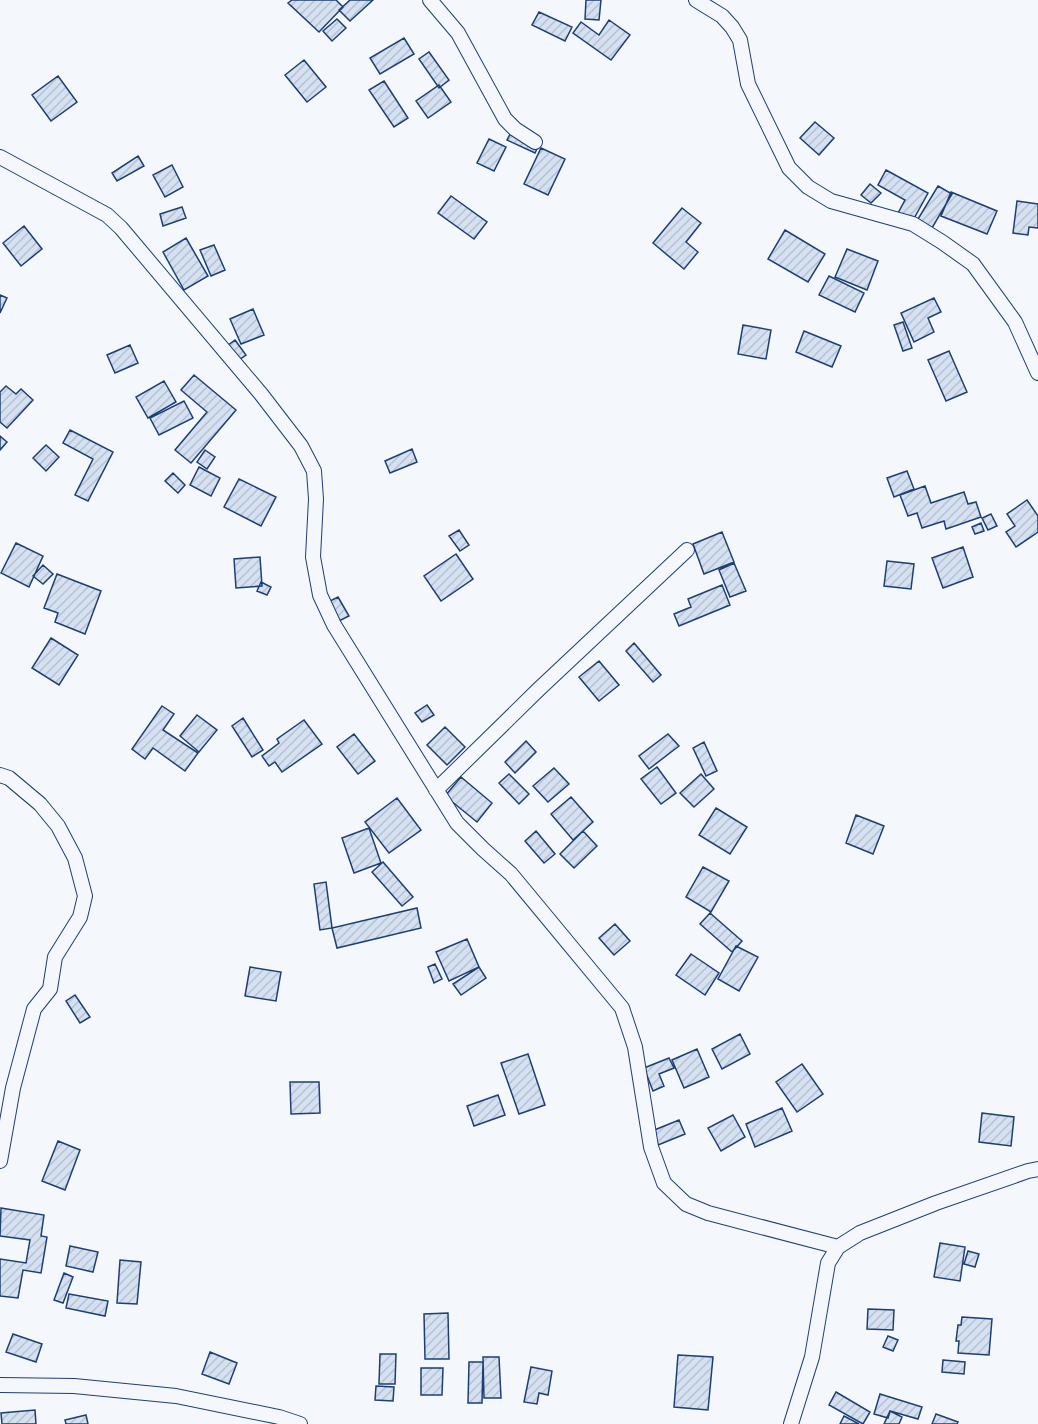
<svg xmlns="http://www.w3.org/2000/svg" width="1038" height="1424" font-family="'Fira Sans',sans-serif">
<defs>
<pattern id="building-hatch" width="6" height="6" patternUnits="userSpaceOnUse" patternTransform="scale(1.5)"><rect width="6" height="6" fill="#d5e0f0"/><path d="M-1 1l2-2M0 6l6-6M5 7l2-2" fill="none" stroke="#b6c1d1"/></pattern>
</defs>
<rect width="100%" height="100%" fill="#f4f7fb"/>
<path fill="url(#building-hatch)" stroke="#1d3f73" stroke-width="1.5" d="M292,0H336L343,7L319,32L288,3Z
M350,0H373L350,21L339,10Z
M586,0H601L599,20L585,19Z
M539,12L572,27L565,41L532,25Z
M337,19L346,28L332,41L323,31Z
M609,20L630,35L611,60L573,33L581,22L599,35Z
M404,38L414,54L380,74L370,58Z
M429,52L449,80L439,88L419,59Z
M304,60L326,87L307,102L285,75Z
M58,76L77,102L51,121L32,95Z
M384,81L408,118L394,127L369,90Z
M439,85L451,102L428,118L416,101Z
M815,122L834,138L819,155L800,138Z
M514,127L541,140L535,153L507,140Z
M489,139L506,147L494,171L477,163Z
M541,148L565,159L548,195L524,184Z
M138,156L144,166L117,181L112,173Z
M172,165L183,187L165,197L153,175Z
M886,170L928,193L911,224L897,215L905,200L878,185Z
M870,184L881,193L871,203L861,195Z
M938,186L952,194L932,228L918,219Z
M951,192L997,211L987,234L941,216Z
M451,196L487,222L474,239L438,213Z
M1017,201L1038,204V228L1029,227L1028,235L1013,233Z
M182,207L186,218L163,226L160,214Z
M682,208L701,223L686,242L698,252L684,269L653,243Z
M24,226L42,249L21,266L3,243Z
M785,230L825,254L808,282L768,259Z
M186,238L208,276L184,290L163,252Z
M214,245L225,270L211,276L200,250Z
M847,249L878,261L867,290L835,277Z
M829,276L864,293L855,312L819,295Z
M0,295L7,298L0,313Z
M934,298L941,312L928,318L934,332L914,342L901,313Z
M253,309L264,335L241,344L230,319Z
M903,322L912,348L903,351L894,325Z
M743,325L771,330L766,359L738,354Z
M804,331L841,346L832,367L796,352Z
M235,340L246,355L229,367L219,352Z
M130,345L138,363L115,373L107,355Z
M949,351L967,392L946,401L928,360Z
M194,375L236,410L191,463L175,450L207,412L181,390Z
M164,381L176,402L148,418L136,397Z
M6,386L16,394L21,389L33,400L7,428L0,422V392Z
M184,401L193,418L159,435L150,418Z
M70,430L113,452L88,501L75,495L93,459L63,443Z
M0,436L7,442L0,450Z
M46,445L59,457L46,471L33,458Z
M412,449L417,462L390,473L385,461Z
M205,450L215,457L207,469L197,462Z
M199,467L220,478L211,496L190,485Z
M907,471L914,489L894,497L887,478Z
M173,473L185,485L178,493L165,481Z
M239,479L276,497L261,526L224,507Z
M925,486L931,503L964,492L968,504L976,502L981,517L946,529L944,521L922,528L917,513L908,516L900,495Z
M1027,500L1038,516V532L1016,547L1006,532L1015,526L1007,514Z
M991,514L997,526L988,530L982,518Z
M981,523L984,531L975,534L972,527Z
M459,530L469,545L460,551L449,536Z
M722,532L734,562L704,574L693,544Z
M16,543L43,556L29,587L1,573Z
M963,547L973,577L943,588L932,558Z
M456,554L473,579L441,601L424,576Z
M260,557L262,586L236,588L234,559Z
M887,561L914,564L911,589L884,586Z
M734,563L746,591L730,597L719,570Z
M43,565L53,574L43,584L33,576Z
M57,574L101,591L85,634L55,622L58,613L44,608Z
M261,582L271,587L267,595L257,591Z
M722,585L730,605L679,626L674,614L691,607L688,599Z
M338,597L349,616L337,622L326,603Z
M51,638L78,655L59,685L32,668Z
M634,643L661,675L653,682L626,651Z
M599,661L619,685L599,701L579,677Z
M427,705L434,715L422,722L415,713Z
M162,706L174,714L163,730L198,753L185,771L153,748L145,759L132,749Z
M197,715L217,730L199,752L180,736Z
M243,718L263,750L252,757L232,726Z
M304,720L322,744L282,772L275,762L269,766L262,756L279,743L277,739Z
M445,727L465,747L447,765L427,745Z
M354,734L375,761L358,774L337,747Z
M668,734L679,746L649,769L639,756Z
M526,741L536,752L515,773L505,762Z
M704,742L717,771L706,776L693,748Z
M657,767L676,793L661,804L641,779Z
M554,768L569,784L548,802L533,786Z
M509,774L529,794L519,804L499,783Z
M701,774L714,789L694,807L680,793Z
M461,777L492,803L477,822L445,796Z
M571,797L593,822L573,840L551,814Z
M397,798L421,830L389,853L365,822Z
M716,808L747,827L730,854L699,835Z
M856,815L884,826L873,854L846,843Z
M369,828L381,863L354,873L342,838Z
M536,831L555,854L544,863L525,841Z
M583,831L597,846L574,868L560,854Z
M383,862L413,897L402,906L372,872Z
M703,867L729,881L711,912L686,897Z
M326,882L332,928L320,930L314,884Z
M417,908L421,928L337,948L332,928Z
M710,913L742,941L732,952L700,924Z
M615,924L630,941L614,955L599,938Z
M467,939L479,967L449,981L436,952Z
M736,946L758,957L739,991L718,979Z
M691,954L719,973L705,995L676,975Z
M435,964L442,979L434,983L428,967Z
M250,967L281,972L276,1001L245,996Z
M479,967L486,978L461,995L453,984Z
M75,995L90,1017L80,1023L66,1001Z
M740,1034L750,1054L722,1069L712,1049Z
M697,1049L709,1077L684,1088L672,1060Z
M528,1054L545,1105L519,1114L501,1063Z
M669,1058L674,1068L659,1074L664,1086L653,1091L644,1068Z
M802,1064L823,1094L797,1112L776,1082Z
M290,1082H319L320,1113L291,1114Z
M498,1095L505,1115L474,1126L467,1106Z
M782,1108L792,1131L755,1147L746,1124Z
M982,1113L1014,1117L1011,1146L979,1142Z
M733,1115L745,1137L721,1151L708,1128Z
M679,1120L685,1134L658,1145L652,1131Z
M58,1141L80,1150L65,1190L42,1181Z
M1,1208L44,1215L41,1236L47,1237L41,1273L23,1270L18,1298L0,1296V1259L26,1263L30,1240L0,1236Z
M940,1243L965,1247L960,1281L934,1277Z
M70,1246L98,1252L93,1272L66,1266Z
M968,1251L979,1254L975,1267L964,1264Z
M120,1260L141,1262L137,1304L117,1303Z
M64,1273L73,1277L63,1303L54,1300Z
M69,1294L108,1301L105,1316L66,1308Z
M868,1309L894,1310L893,1330L867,1329Z
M448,1313L449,1359H425L424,1314Z
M962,1317L992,1319L989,1355L958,1353L959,1341H956L958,1325H961Z
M13,1334L42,1344L36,1362L6,1352Z
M888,1336L898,1340L893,1351L883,1347Z
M210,1352L237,1363L229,1384L202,1374Z
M380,1354H396L395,1384H379Z
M678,1355L713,1357L708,1410L674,1407Z
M483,1357H499L501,1398H484Z
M943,1360L965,1362L964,1374L942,1372Z
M469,1362H483L482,1403H468Z
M531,1367L552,1371L548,1395L539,1393L537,1404L524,1402Z
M421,1368H443L442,1395H421Z
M376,1386L394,1387L393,1401L375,1400Z
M836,1392L870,1412L863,1424L829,1405Z
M880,1394L922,1407L918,1419L890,1411L888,1418L874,1414Z
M35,1410L36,1424H2L1,1413Z
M890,1411L902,1417L899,1424H884Z
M936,1414L958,1422L957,1424H932Z
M86,1415L88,1424H66L65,1420Z
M844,1416L859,1424H840Z"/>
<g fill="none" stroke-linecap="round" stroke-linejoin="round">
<defs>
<path id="minor" d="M430,0L458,33L505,119L515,129L535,142
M696,0L722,16L732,27L740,40L748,84L789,168L808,187L831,201L913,224L942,242L973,264L1015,322L1038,373
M0,157L107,215L121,228L261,394L301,446L314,471L316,499L313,557L320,595L334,625L457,823L483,849L511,874L622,1008L635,1047L651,1147L664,1183L686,1204L708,1213L838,1247
M0,775L9,778L40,804L58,826L75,858L85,896L80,917L55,957L50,989L34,1009L13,1088L0,1161
M436,790L539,689L687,550
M0,1385L74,1386L176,1396L279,1417L300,1424
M791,1424L812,1357L828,1263L838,1247L860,1233L936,1203L1028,1171L1038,1169"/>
</defs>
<use href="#minor" stroke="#1d3f73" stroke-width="16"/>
<use href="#minor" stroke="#f4f7fb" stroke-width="14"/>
</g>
</svg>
